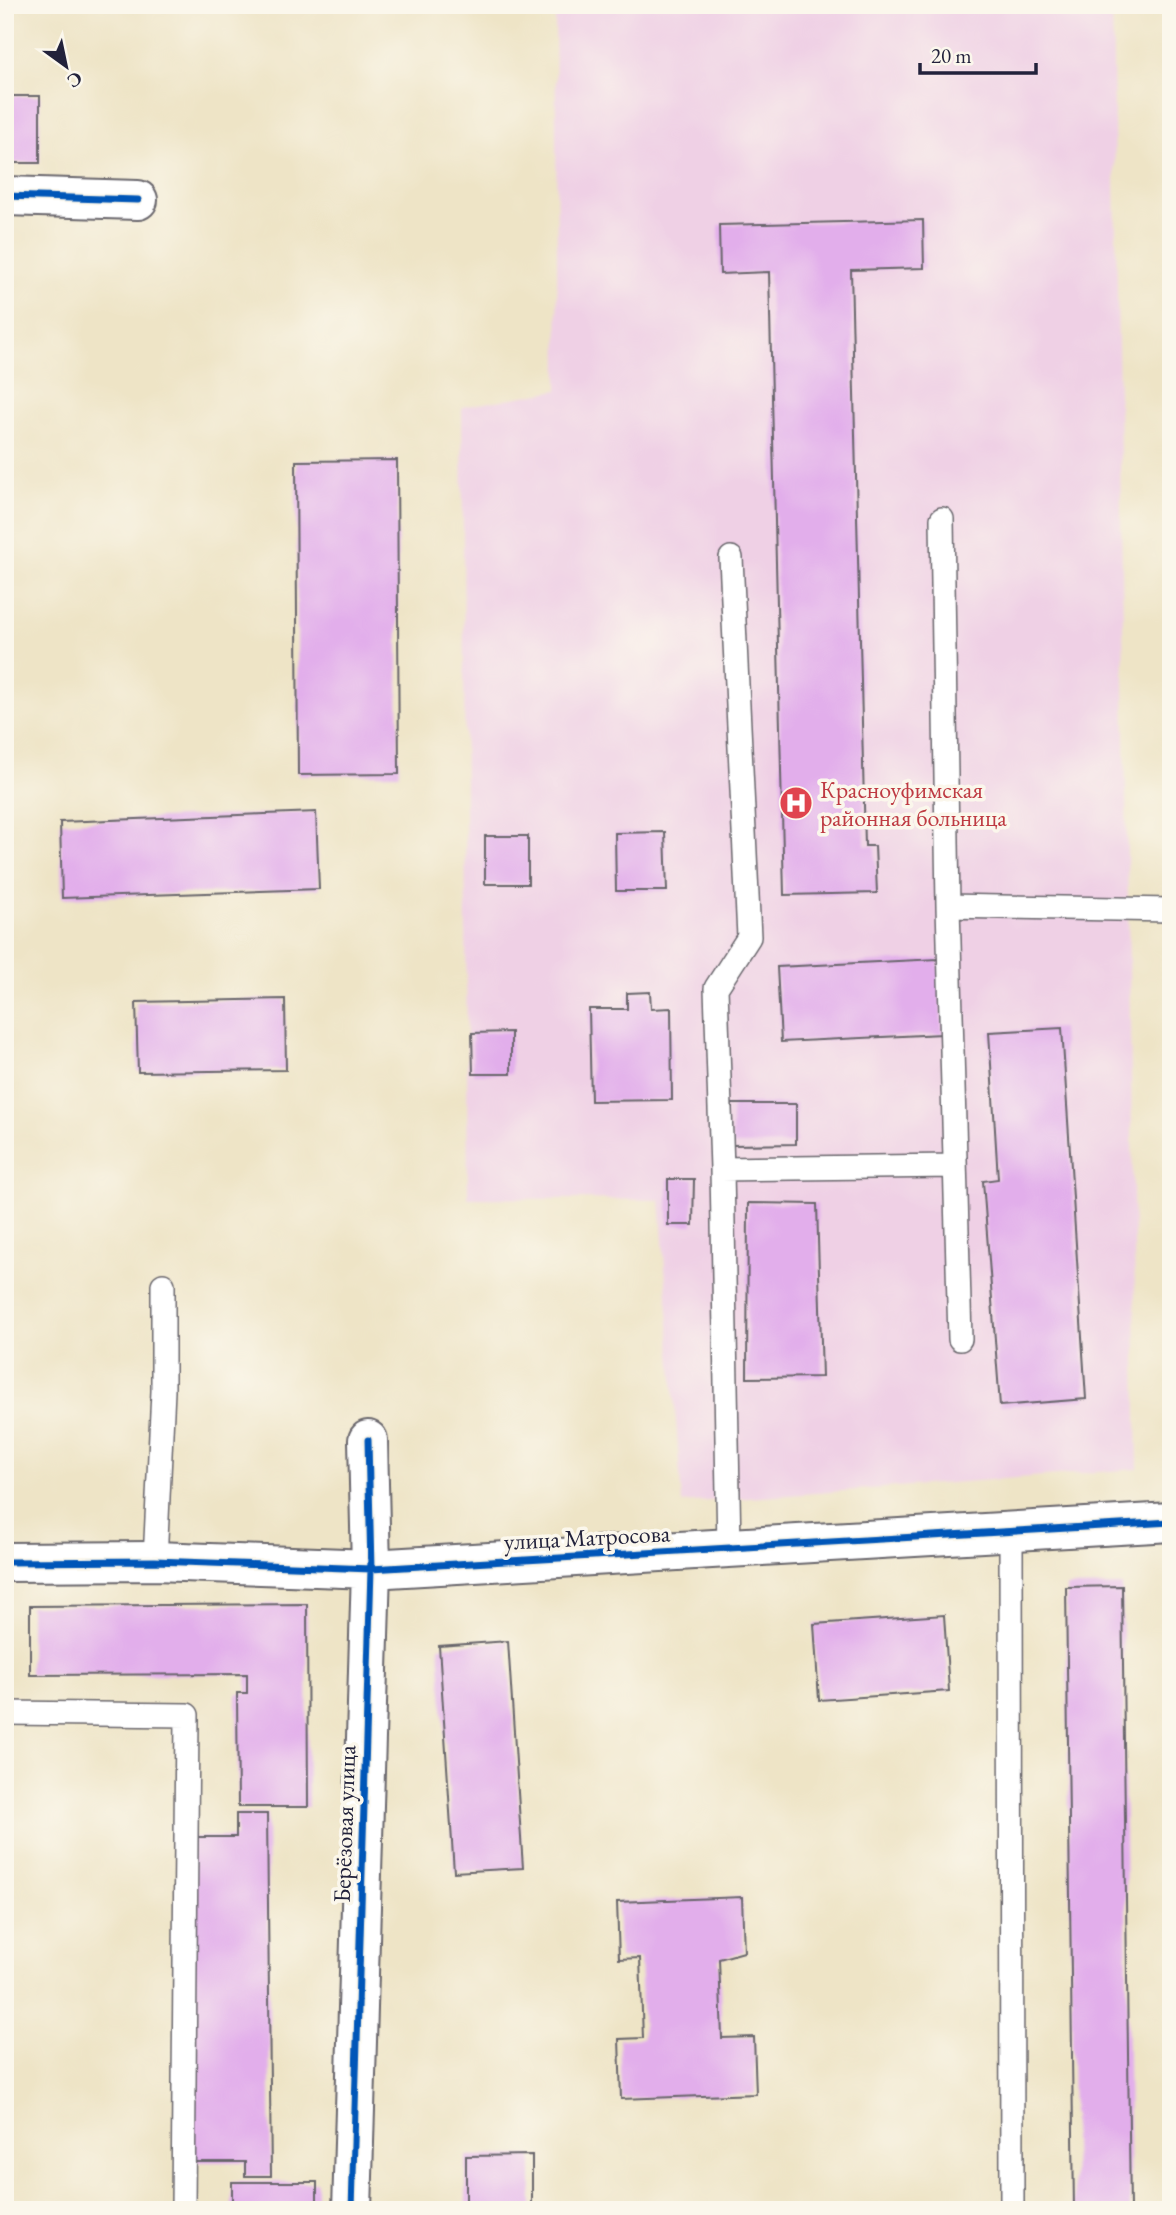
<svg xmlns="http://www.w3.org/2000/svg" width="1176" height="2215" font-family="'EB Garamond',serif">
<rect width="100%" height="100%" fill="#fbf7ec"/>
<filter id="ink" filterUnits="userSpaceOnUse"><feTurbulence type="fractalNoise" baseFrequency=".0143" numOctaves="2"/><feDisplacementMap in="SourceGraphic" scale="14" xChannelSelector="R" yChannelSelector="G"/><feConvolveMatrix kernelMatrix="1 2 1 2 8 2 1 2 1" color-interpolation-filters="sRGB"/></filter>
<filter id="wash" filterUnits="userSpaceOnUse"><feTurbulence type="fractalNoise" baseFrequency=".00686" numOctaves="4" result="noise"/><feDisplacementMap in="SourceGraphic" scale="28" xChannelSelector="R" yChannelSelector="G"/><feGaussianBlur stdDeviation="1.57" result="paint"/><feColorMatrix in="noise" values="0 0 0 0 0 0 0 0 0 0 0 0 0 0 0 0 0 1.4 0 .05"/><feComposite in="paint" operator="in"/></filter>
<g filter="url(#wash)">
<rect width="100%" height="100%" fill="#eee4c6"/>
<path fill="#efd0e5" d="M555,5H1112L1138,1469L682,1503L660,1200L468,1198L462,407L558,390Z"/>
<g id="blocks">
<path fill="#e2aeeb" d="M5,96H40V163H5Z
M923,220L924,268L851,270L865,846H875L877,893L784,895L769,272L720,274L719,225Z
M397,460L399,774L298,775L296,461Z
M316,812L319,889L62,898L60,822Z
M665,832L667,891H616L615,833Z
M485,836H528V884H485Z
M938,959L942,1034L781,1042L777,967Z
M650,992L651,1009L671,1008L672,1100L591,1101L589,1009H627V993Z
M285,999L286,1070L138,1072L136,1002Z
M1062,1028L1086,1399L1000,1406L983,1181L998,1179L989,1032Z
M511,1032V1074H473L472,1033Z
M732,1104H796V1144L732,1145Z
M668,1179H694L693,1225H668Z
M748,1203L817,1204L822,1377L747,1378Z
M1122,1586L1130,2210H1074L1066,1587Z
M307,1604L308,1807H238L237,1693H247V1674L30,1675V1606Z
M944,1615L949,1691L819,1700L814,1624Z
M508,1641L523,1868L454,1872L439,1646Z
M236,1814H267L271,2176H245V2162H193L190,1837H236Z
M742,1897L744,1952L719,1959L722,2038L754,2037L756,2094L621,2099L619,2039L643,2038L640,1958L619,1959L617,1902Z
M532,2155V2210H466V2156Z
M232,2182H317V2210H232Z"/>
</g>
</g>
<g filter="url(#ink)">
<use href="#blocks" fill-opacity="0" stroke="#69666c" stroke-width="2"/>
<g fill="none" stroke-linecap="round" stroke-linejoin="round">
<defs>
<path id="service" d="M942,519L948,906L1171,910
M948,906L960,1339
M722,1169L955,1166
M1011,1531L1012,2210
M729,1548L722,1169L716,988L749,937L731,558
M155,1561L163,1391V1285
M5,1713L187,1715L183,2210"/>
<path id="minor" d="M5,196L138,200
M5,1562L155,1561L371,1569L1171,1522
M352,2210L371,1569L368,1440"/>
</defs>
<use href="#service" stroke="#69666c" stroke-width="26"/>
<use href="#minor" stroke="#69666c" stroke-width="42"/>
<use href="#service" stroke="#fff" stroke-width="23"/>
<use href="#minor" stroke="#fff" stroke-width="38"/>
<defs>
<path id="cycleway" d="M5,196L138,200
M5,1562L155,1561L371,1569L1171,1522
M352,2210L371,1569L368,1440"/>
</defs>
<use href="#cycleway" stroke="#fbf7ec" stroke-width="11"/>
<use href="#cycleway" stroke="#0057b8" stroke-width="7"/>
</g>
</g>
<defs>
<symbol id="hospital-disc" viewBox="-11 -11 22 22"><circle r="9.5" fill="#e0444e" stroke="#fbf7ec"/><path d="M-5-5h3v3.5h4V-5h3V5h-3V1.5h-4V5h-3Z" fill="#fff"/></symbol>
</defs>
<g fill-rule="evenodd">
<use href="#hospital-disc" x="777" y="784" width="38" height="38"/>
</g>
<g text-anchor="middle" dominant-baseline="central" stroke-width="7" stroke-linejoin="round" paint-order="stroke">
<g font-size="24" fill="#be3a42" stroke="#fbf7ec" text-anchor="start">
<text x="820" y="789">Красноуфимская<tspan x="820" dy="28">районная больница</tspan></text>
</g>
<g font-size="24" fill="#22223b" stroke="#fbf7ec">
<text transform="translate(587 1537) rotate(-3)">улица Матросова</text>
<text transform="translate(344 1824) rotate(-88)">Берёзовая улица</text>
</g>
</g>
<rect width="1176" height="2215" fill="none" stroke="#fbf7ec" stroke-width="28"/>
<g transform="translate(66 66) rotate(147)" stroke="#fbf7ec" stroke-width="5" paint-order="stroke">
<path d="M0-5L12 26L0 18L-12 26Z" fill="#22223b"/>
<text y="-10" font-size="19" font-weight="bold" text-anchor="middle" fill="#22223b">С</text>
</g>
<path d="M920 63v10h116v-10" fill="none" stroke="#22223b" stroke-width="3.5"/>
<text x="931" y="63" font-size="21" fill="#22223b" stroke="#fbf7ec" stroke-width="5" paint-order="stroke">20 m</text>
</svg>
